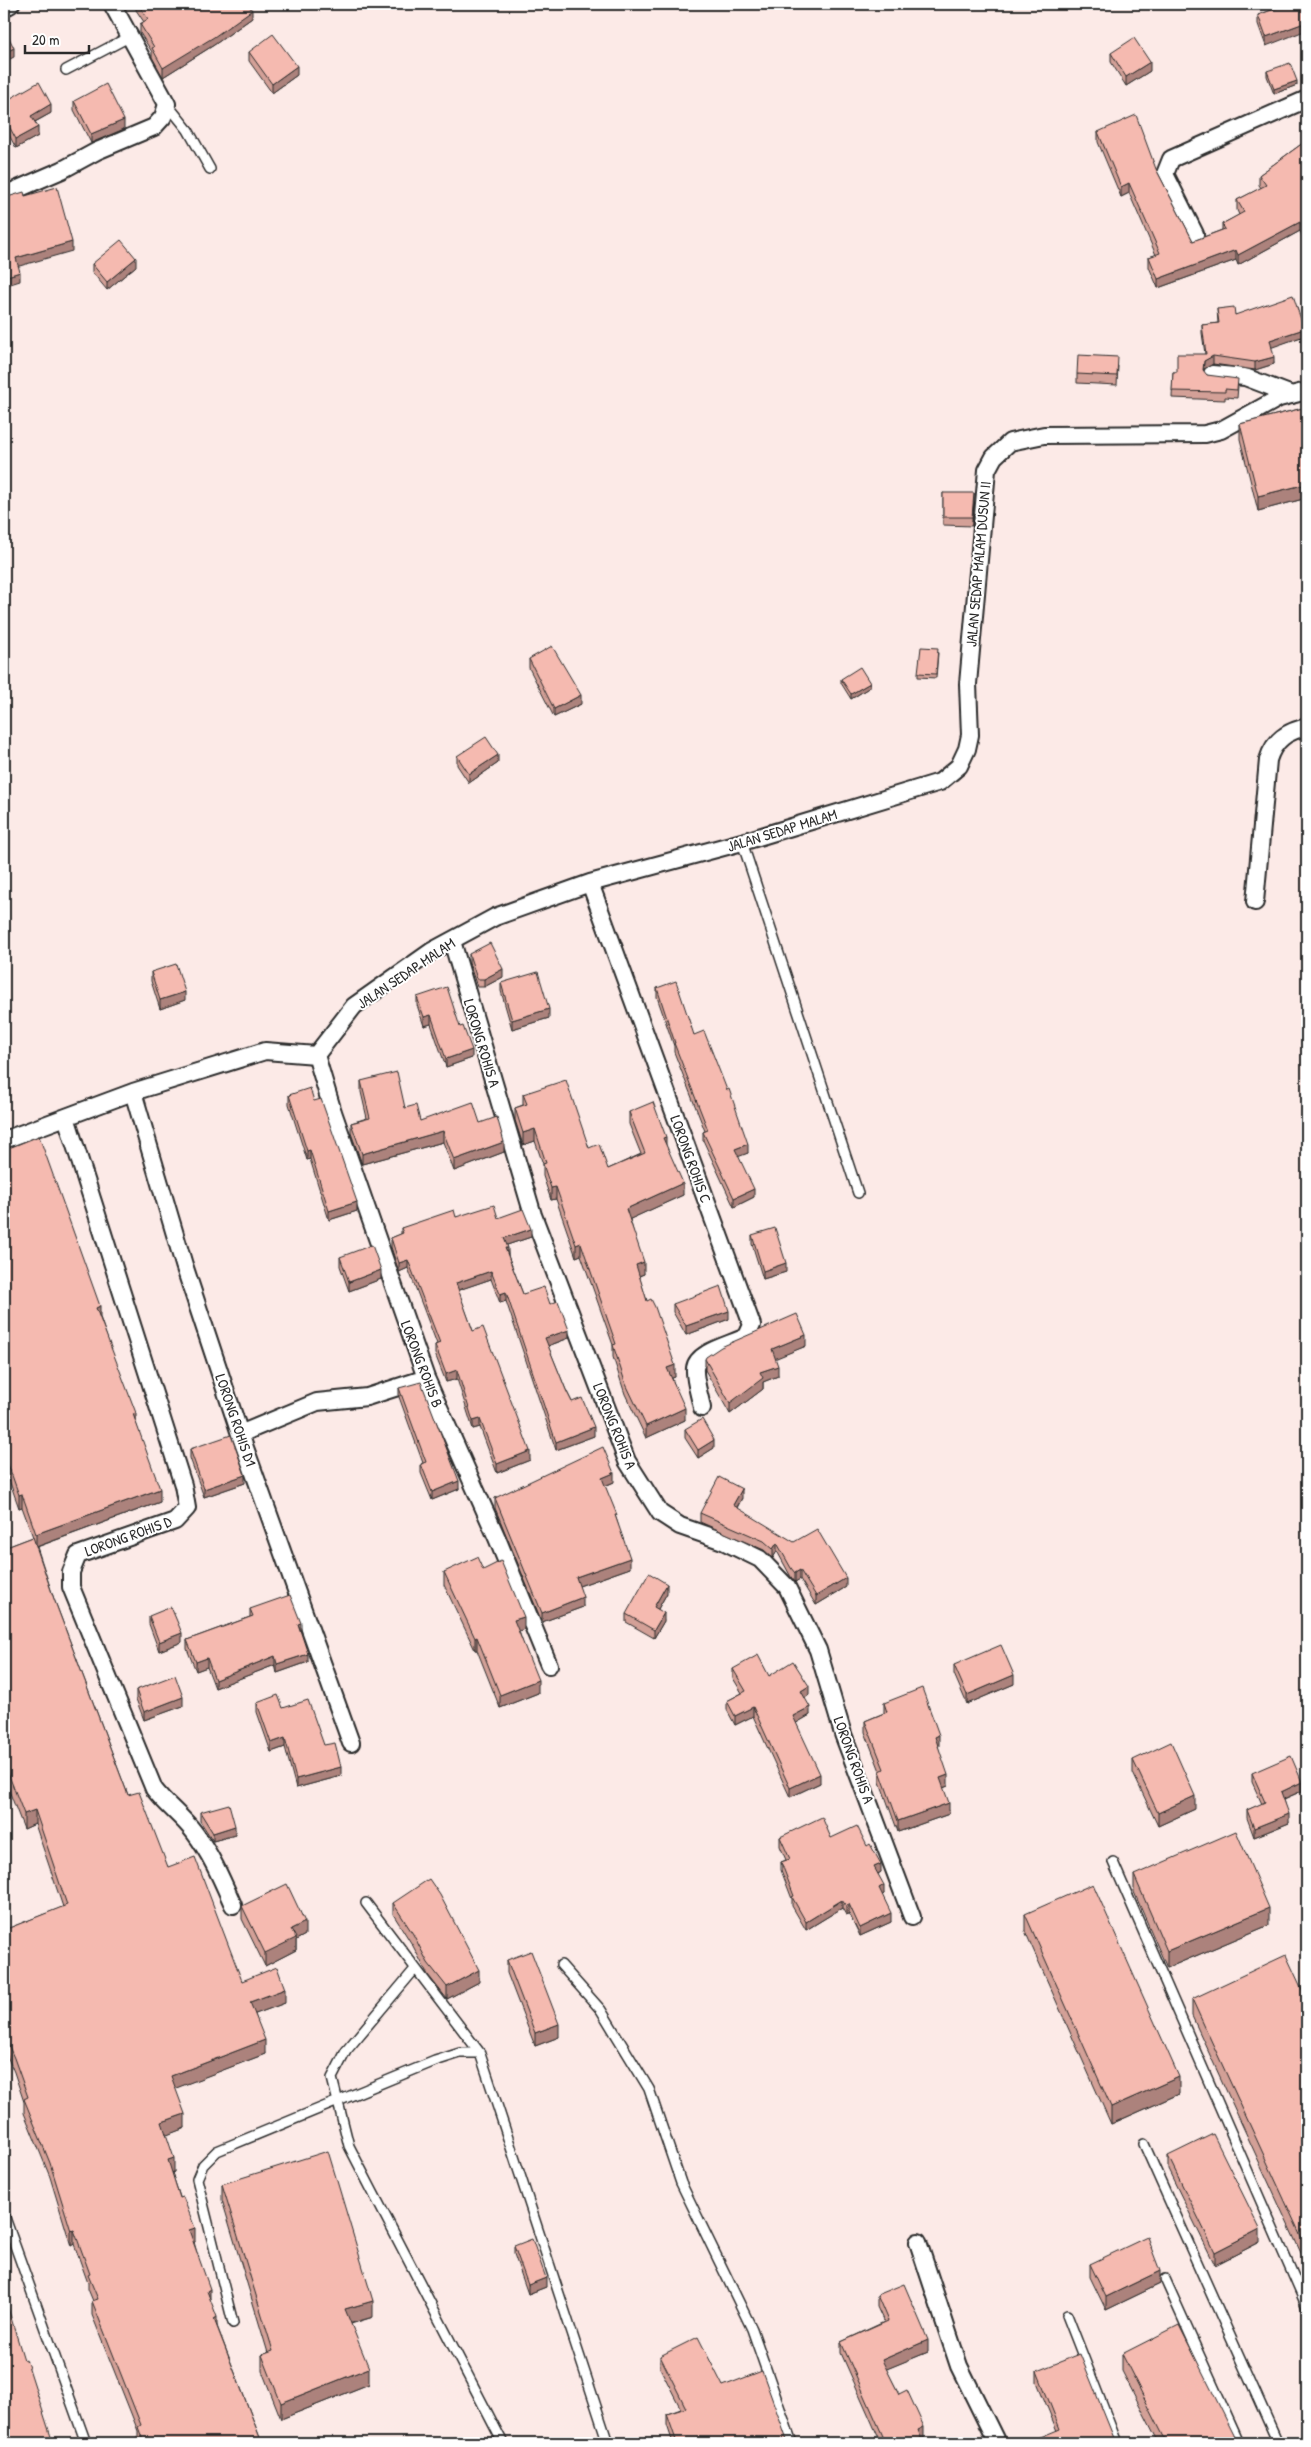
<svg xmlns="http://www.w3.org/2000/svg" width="1311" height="2447" font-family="'Patrick Hand',sans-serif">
<rect width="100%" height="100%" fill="#fceae7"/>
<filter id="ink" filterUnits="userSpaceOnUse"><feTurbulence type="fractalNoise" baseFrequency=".02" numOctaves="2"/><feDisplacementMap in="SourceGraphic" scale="10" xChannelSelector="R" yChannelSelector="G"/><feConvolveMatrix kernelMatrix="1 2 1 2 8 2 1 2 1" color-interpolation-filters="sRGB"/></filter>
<g filter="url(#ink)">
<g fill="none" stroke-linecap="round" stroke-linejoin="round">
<defs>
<path id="lane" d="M66,70L129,37
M167,104L188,130L210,169
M742,842L858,1193
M1113,1862L1307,2307
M366,1903L480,2053L608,2443
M561,1965L601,2010L649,2089L681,2183L752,2329L792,2443
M415,1969L346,2051L332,2078L349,2146L503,2443
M1144,2144L1278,2443
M4,2215L86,2443
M1165,2279L1239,2443
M1067,2315L1117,2443
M233,2323L197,2179L203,2165L217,2151L435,2061L460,2053H480"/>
<path id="street" d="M4,8L11,4
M4,195L62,170L97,151L154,127L163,117L167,104L112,4
M1195,234L1165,174L1171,159L1307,99
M1212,374L1245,377L1292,395
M590,883L752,1325L747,1336C734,1344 697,1351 695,1368C694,1380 700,1396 702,1408
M1255,902L1268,760C1274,740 1287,731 1307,727
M452,941L533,1215L627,1461L660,1513L680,1526L723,1541L760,1559L787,1587L818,1650L843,1734L912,1917
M316,1055L333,1112L426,1378L497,1538L549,1665
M133,1092L184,1265L240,1434L351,1743
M66,1117L183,1485L187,1508L175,1521L78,1555L71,1572V1587L154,1789C166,1805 182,1816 194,1832C211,1854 222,1880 233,1905
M4,1140L133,1092L265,1051L316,1055L354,1006L432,951L495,917L590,883L742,842L940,782L959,766L967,749L970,735L968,684L987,470L994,457L1010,442L1044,435L1205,434L1221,430L1279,398L1307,391
M240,1434L317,1402L367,1397L426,1378
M918,2242L959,2366L997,2443"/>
</defs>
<use href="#lane" stroke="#2b2b2b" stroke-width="12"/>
<use href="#street" stroke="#2b2b2b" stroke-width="20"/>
<use href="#lane" stroke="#fff" stroke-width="9"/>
<use href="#street" stroke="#fff" stroke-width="16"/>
</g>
<path fill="#d3a097" stroke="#2b2b2b" d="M136,4H190L192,8L252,18L214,45L163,77L152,57V52L140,33V24L144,22L136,10Z
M1288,4L1266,46L1258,24V15Z
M249,52L297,75L272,93L249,61Z
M1111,53L1150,71L1126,86L1111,62Z
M1267,71L1297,85L1274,94L1267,76Z
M74,101L124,129L91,143L74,110Z
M4,102L51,113L35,122L38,136L16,148L4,126Z
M1098,132L1156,169L1193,241L1222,230V224L1239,215L1237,210V200L1261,188L1259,185V175L1307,140V246L1300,231L1238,265L1236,260L1158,288L1149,267V257L1156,255L1129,193L1121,197L1098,142Z
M92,264L136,266L107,290L92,272Z
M1217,309L1304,336L1271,347L1274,364L1255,370L1213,364L1204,369L1203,371L1207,375L1238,386L1237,398L1225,397V400L1172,398L1173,372H1177L1205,354L1202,333V325L1218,323Z
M1118,366L1117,385L1077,383V374Z
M1307,407V501V498L1258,511L1240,439V424Z
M943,493L974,502L972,526L943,525Z
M938,653L936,678L918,677V673Z
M529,659L581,704L554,717L529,668Z
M841,679L870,687L851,699L841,683Z
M457,756L498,763L469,783L457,765Z
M469,954L503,977L484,987H477L469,963Z
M151,972L185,1000L160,1009L151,981Z
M501,983L549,1018L512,1029L501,991Z
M657,988L694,1035L748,1153L738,1156L754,1197L734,1207L703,1140V1132L705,1131L674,1052V1046L657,997Z
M417,997L472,1058L446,1067L431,1024L424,1026L417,1005Z
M361,1081L405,1108L420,1121L480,1123L504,1152L454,1171L443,1142L362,1164L351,1133V1123L367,1118L361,1092Z
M523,1094L589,1148L608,1169L641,1154L629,1124V1112L666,1145L683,1195L630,1219L644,1274L639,1276L647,1301L675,1377L672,1378L685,1420L646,1438L625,1394L613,1357V1345L581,1255L576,1257L556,1199L551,1200L543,1176V1164L535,1141L523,1145L515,1120V1108L523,1105Z
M289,1095L314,1101L357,1211L329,1220L310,1159L307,1160L289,1104Z
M4,1150L100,1317L136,1423L160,1502L37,1547L54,1599L128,1795L168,1867L242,1981L285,2003L255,2014L265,2054L175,2088L185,2128L166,2135L174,2172L172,2173L195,2242H194L210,2300L217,2326L262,2443H139L138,2441V2431L92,2315V2301H93L88,2289V2283L74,2244L71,2246L50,2177L24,2113V2102L14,2072L4,2049V1930L63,1907L35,1824L24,1829L4,1778V1548L33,1537L22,1507L19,1508L4,1466Z
M456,1217L498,1218L531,1237L507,1245L508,1256L523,1294L550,1304L569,1338L548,1346L566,1390L572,1402L594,1436L556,1450L506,1301L500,1303L491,1279L458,1290L473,1331L530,1460L497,1473L480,1427L473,1429L457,1379L446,1382L435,1354V1345L437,1344L408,1268L399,1272L391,1247V1238L401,1234V1228Z
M752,1235L786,1272L763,1279L752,1244Z
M340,1257L381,1279L349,1291L340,1266Z
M673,1304L729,1319L686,1335L673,1312Z
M806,1346L775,1358L778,1376L763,1382V1389L730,1414L705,1370V1359Z
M399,1388L459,1489L432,1500L421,1473V1464L423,1463L399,1397Z
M685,1429L714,1448L698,1458L685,1438Z
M190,1449L245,1483L204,1497L190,1458Z
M614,1482L605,1486L617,1521L630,1568L579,1586L583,1607L542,1622L495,1508V1498Z
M742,1498L737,1508L846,1587L816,1605L800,1579L795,1582L791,1577L777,1551L773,1558L764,1550L700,1522V1513Z
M483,1570L524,1629L519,1631L538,1693L500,1708L477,1650H475L444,1585V1572Z
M667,1593L658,1609L664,1621L654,1638L626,1622V1614Z
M250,1609L300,1632L308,1662L277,1673L275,1665L215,1688L207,1667L196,1671L187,1649V1640L250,1617Z
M149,1616L182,1642L159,1651L149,1624Z
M954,1665L1014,1684L967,1704L954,1674Z
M733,1669L769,1676L809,1695L805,1698L810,1715L796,1723L820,1783L790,1797L753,1716L735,1725L727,1710V1701L742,1693L733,1678Z
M136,1690L183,1706L144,1720L136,1699Z
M257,1703L283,1708L324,1745L341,1776L296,1788L285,1747L271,1752L257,1712Z
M884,1703L939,1746H938L948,1786L943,1788L949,1814L898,1832L880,1782V1771L865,1732V1721L884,1713Z
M1133,1760L1195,1809L1158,1826L1133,1773Z
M1252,1773L1302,1791L1284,1799L1289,1823L1254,1837L1247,1818V1810L1262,1804L1252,1782Z
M200,1812L235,1835L213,1841L200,1821Z
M780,1837L831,1838L867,1846L881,1872L878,1874L884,1894L882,1895L891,1922L860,1936L849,1913L846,1915L842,1908L806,1930L792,1906V1899L781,1870V1862L786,1860L780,1846Z
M1134,1875L1269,1925L1167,1968L1134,1892Z
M393,1903L479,1982L447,1999L428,1975L413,1946L393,1914Z
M242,1906L305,1935L296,1940V1950L265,1966L242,1919Z
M1025,1914L1179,2094L1111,2124L1025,1931Z
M507,1960L559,2037L535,2046L507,1973Z
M1192,1999L1307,2000V2266L1192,2016Z
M1168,2156L1260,2242L1215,2265L1168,2169Z
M222,2184L373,2317L351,2324L369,2384L281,2419L262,2371V2355L268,2353L222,2200Z
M514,2246L546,2287L528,2294L514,2254Z
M1090,2264L1160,2284L1106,2310L1090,2277Z
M877,2295L928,2352L886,2369L899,2394L924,2439H922L923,2443H881L841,2353V2342L884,2322L877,2307Z
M1122,2354L1238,2443H1159L1122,2371Z
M660,2356L723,2386L788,2443H673L667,2425V2414L681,2409L660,2368Z
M1037,2371L1116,2443L1057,2431L1037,2382Z"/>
<path fill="#ac827b" stroke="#2b2b2b" d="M252,10V18L214,45L163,77V68Z
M1307,22V30L1266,46V37Z
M14,48V57L4,62V53Z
M1150,62V71L1126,86V77Z
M297,66V75L272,93V84Z
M1297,81V85L1274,94V89Z
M51,104V113L31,124V116Z
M124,120V129L91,143V134Z
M38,127V136L16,148V139Z
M1129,183V193L1121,197V187Z
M1300,222V231L1238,265V255Z
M72,242V251L16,267V258Z
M1236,250V260L1158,288V279Z
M136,258V266L107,290V282Z
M20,272V281L4,286V277Z
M1304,329V336L1270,348V340Z
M1213,356V364L1204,369L1203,378L1204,361Z
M1274,357V364L1255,370V362Z
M1307,484V498L1258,511V496Z
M974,493V502L972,526V517Z
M870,683V687L851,699V694Z
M581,695V704L554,717V709Z
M498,755V763L469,783V774Z
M503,969V977L484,987V979Z
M185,992V1000L160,1009V1000Z
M549,1009V1018L512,1029V1020Z
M431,1015V1024L424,1026V1017Z
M472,1050V1058L446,1067V1059Z
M535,1129V1141L523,1145V1133Z
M443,1131V1142L362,1164V1154Z
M666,1137V1149L663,1138Z
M504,1142V1152L454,1171V1160Z
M748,1144V1153L735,1158V1149Z
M310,1150V1159L307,1160V1151Z
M683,1183V1195L626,1221V1209Z
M556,1187V1199L551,1200V1188Z
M754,1189V1197L734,1207V1198Z
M357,1202V1211L329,1220V1211Z
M531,1229V1237L504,1246V1238Z
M581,1243V1255L576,1257V1245Z
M505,1248H508V1256Z
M408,1260V1268L399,1272V1263Z
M644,1262V1274L636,1277V1265Z
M786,1263V1272L763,1279V1271Z
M381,1270V1279L349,1291V1282Z
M491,1271V1279L456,1291V1283Z
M506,1292V1301L500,1303V1294Z
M100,1306V1319L96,1308Z
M729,1311V1319L686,1335V1326Z
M569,1330V1338L545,1347V1338Z
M806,1335V1346L772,1360V1349Z
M675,1365V1377L667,1380V1368Z
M778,1366V1376L763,1382V1389L730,1414V1403L760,1372Z
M457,1370V1379L446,1382V1374Z
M685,1408V1420L646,1438V1426Z
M136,1413V1426L133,1414Z
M480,1419V1427L473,1429V1421Z
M594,1427V1436L556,1450V1442Z
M714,1440V1448L698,1458V1450Z
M530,1451V1460L497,1473V1464Z
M614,1473V1482L602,1487V1478Z
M245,1475V1483L204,1497V1489Z
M459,1481V1489L432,1500V1492Z
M160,1489V1502L36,1547V1534Z
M742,1489V1498L733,1514V1505Z
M22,1494V1507L19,1508V1495Z
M777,1543V1551L773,1558V1549Z
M630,1558V1568L576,1587V1577Z
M800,1570V1579L795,1582V1573Z
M846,1578V1587L816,1605V1596Z
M667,1584V1593L654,1616V1607Z
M583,1597V1607L542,1622V1613Z
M664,1613V1621L654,1638V1630Z
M524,1617V1629L514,1633V1620Z
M301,1623V1632L298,1624Z
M182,1633V1642L159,1651V1642Z
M477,1637V1650H475V1638Z
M308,1654V1662L277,1673V1664Z
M275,1656V1665L215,1688V1680Z
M207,1658V1667L196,1671V1662Z
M1014,1675V1684L967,1704V1695Z
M538,1680V1693L500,1708V1695Z
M809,1686V1695L801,1700V1691Z
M183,1697V1706L144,1720V1712Z
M753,1707V1716L735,1725V1716Z
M810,1707V1715L793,1725V1716Z
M939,1735V1746L935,1748V1737Z
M285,1738V1747L271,1752V1743Z
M341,1767V1776L296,1788V1779Z
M820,1774V1783L790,1797V1788Z
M948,1775V1786L940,1789V1778Z
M1302,1782V1791L1281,1800V1792Z
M1195,1796V1809L1158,1826V1813Z
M949,1803V1814L898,1832V1821Z
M35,1810V1824L24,1829V1814Z
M1289,1814V1823L1254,1837V1828Z
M235,1826V1835L213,1841V1833Z
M881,1864V1872L874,1876V1867Z
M884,1885V1894L879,1897V1888Z
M842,1900V1908L806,1930V1922Z
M849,1904V1913L846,1915V1906Z
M1269,1908V1925L1167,1968V1951Z
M891,1913V1922L860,1936V1928Z
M305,1922V1935L296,1940V1950L265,1966V1953L291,1929Z
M479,1970V1982L447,1999V1987Z
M285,1989V2003L250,2016V2002Z
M559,2024V2037L535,2046V2033Z
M265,2040V2054L171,2090V2076Z
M1179,2077V2094L1111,2124V2107Z
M185,2114V2128L162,2137V2122Z
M174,2158V2172L168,2174V2160Z
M195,2228V2242L189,2244V2230Z
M1260,2229V2242L1215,2265V2252Z
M74,2230V2244L71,2246V2231Z
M1160,2271V2284L1106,2310V2297Z
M546,2278V2287L528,2294V2285Z
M210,2289V2303L207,2291Z
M373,2301V2317L345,2325V2309Z
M217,2317V2331L214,2319Z
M928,2340V2352L882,2371V2360Z
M369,2368V2384L281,2419V2403Z
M924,2427V2439L918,2441V2430Z"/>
<path fill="#f5bab0" stroke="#2b2b2b" d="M138,4H190L192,8L198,4H247L252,10L214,37L163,68L152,48L154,47L140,24L148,19Z
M1288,4H1302L1307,17V22L1266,37L1258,15Z
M4,28L14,48L4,53Z
M273,34L297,66L272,84L249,52Z
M1134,38L1150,62L1126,77L1111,53Z
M1290,63L1297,81L1274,89L1267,71Z
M39,82L51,104L31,116L38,127L16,139L4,117V102Z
M106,84L124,120L91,134L74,101Z
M1136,115L1156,169L1193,241L1225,229L1222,224L1244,212L1237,200L1266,185L1259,175L1307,140V236L1300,222L1238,255L1236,250L1158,279L1149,257L1160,253L1129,183L1121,187L1098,132Z
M57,187L72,242L16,258L20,272L4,277V214L6,213L4,207V198L24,192L25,196Z
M121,240L136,258L107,282L92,264Z
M1293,295L1304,329L1270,340L1274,357L1255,362L1213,356L1204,361L1203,370L1207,375L1238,379L1237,390L1225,389V392L1172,391L1173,372H1177V354H1206L1202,325L1219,323L1217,309L1234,307L1235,315Z
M1078,355L1118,357L1117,376L1077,374Z
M1307,407V486V484L1258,496L1240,424Z
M943,493H974L972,517H943Z
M552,646L581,695L554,709L529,659Z
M921,647L938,648L936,674L918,673Z
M860,667L870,683L851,694L841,679Z
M486,737L498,755L469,774L457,756Z
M490,943L503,969L484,979H477L469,954Z
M176,964L185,992L160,1000L151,972Z
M538,972L549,1009L512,1020L501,983Z
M676,981L694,1035L704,1031L727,1090L729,1089L748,1144L735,1149L754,1189L734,1198L703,1132L708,1130L674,1043H675L657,988Z
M447,987L460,1027L463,1026L472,1050L446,1059L431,1015L424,1017L417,997Z
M397,1072L405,1108L416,1105L420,1121L473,1102L480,1123L497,1117L504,1142L454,1160L443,1131L362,1154L351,1123L370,1118L361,1081Z
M566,1080L589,1148L599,1144L608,1169L645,1153L629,1112L653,1102L666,1137L663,1138L683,1183L626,1209L644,1262L636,1265L647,1301L651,1299L655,1307L675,1365L667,1368L685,1408L646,1426L625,1382L613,1345L616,1344L581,1243L576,1245L556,1187L551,1188L543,1164L546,1163L535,1129L523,1133L515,1108L527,1104L523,1094Z
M310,1088L314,1101L321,1099L357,1202L329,1211L310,1150L307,1151L289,1095Z
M39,1136L100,1306L96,1308L136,1413L133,1414L160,1489L36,1534L22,1494L19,1495L4,1453V1150Z
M494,1205L498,1218L523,1209L531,1229L504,1238L508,1248H505L523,1294L544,1287L550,1304L558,1301L569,1330L545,1338L566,1390L572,1402L582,1398L594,1427L556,1442L506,1292L500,1294L491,1271L456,1283L473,1331L483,1327L530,1451L497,1464L480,1419L473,1421L457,1370L446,1374L435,1345L440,1343L408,1260L399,1263L391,1238L403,1233L401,1228L454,1210L456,1217Z
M775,1228L786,1263L763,1271L752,1235Z
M372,1245L381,1270L349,1282L340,1257Z
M721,1286L729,1311L686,1326L673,1304Z
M797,1314L806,1335L772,1349L778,1366L760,1372L763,1378L730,1403L705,1359L706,1357L721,1347Z
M421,1382L459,1481L432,1492L421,1464L426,1462L399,1388Z
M702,1419L714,1440L698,1450L685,1429Z
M231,1435L245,1475L204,1489L190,1449Z
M603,1447L614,1473L602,1478L617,1515H615L630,1558L576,1577L583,1597L542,1613L495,1498Z
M719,1477L742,1489L733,1505L794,1542L817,1529L846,1578L816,1596L800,1570L795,1573L791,1568L777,1543L773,1549L764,1541L700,1513Z
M33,1537L54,1599L128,1795L139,1792L168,1867L195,1857L242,1981L277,1967L285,1989L250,2002L265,2040L171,2076L185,2114L162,2122L174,2158L168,2160L180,2198L183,2197L195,2228L189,2230L210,2289L207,2291L217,2317L214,2319L262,2443H144L138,2427L141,2425L92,2301L98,2299L88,2275L90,2274L74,2230L71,2231L50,2163L24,2099L28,2097L14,2058L4,2035V1930L67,1905L35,1810L24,1814L4,1763V1548Z
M477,1557L483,1570L501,1561L524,1617L514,1620L538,1680L500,1695L477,1637L475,1638L444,1572Z
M649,1573L667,1584L654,1607L664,1613L654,1630L626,1614Z
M290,1595L301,1623L298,1624L308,1654L277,1664L275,1656L215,1680L207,1658L196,1662L187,1640L253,1616L250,1609Z
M171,1607L182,1633L159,1642L149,1616Z
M1001,1645L1014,1675L967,1695L954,1665Z
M758,1655L769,1676L793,1661L809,1686L801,1691L810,1707L793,1716L820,1774L790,1788L753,1707L735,1716L727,1701L746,1691L733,1669Z
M175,1675L183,1697L144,1712L136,1690Z
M922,1688L939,1735L935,1737L948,1775L940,1778L949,1803L898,1821L880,1771L884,1769L865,1721L887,1712L884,1703Z
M278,1695L283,1708L308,1700L324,1745L335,1743L341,1767L296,1779L285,1738L271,1743L257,1703Z
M1171,1742L1195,1796L1158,1813L1133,1760Z
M1291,1756L1302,1782L1281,1792L1289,1814L1254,1828L1247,1810L1265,1802L1252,1773Z
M229,1804L235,1826L213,1833L200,1812Z
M822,1817L831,1838L857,1826L867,1846L870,1844L881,1864L874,1867L884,1885L879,1888L891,1913L860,1928L849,1904L846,1906L842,1900L806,1922L792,1897L794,1896L781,1862L790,1859L780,1837Z
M1236,1831L1269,1908L1167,1951L1134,1875Z
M429,1879L440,1895L479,1970L447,1987L428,1963L413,1934L393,1903Z
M287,1884L305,1922L291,1929L296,1938L265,1953L242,1906Z
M1093,1884L1179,2077L1111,2107L1025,1914Z
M531,1951L559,2024L535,2033L507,1960Z
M1286,1955L1307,2000V2249L1192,1999Z
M1213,2134L1260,2229L1215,2252L1168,2156Z
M328,2151L373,2301L345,2309L369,2368L281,2403L262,2355L273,2351L222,2184Z
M1147,2237L1160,2271L1106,2297L1090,2264Z
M532,2239L546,2278L528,2285L514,2246Z
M904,2284L928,2340L882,2360L899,2394L907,2390L924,2427L918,2430L923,2443H886L841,2342L888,2321L877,2295Z
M4,2295L24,2360L26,2359L53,2443H4Z
M1179,2325L1238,2443H1167L1122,2354Z
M698,2337L723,2386L762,2371L788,2443H677L667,2414L686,2408L660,2356Z
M1080,2354L1116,2443H1026L1060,2429L1037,2371Z"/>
</g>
<g text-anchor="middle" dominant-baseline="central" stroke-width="4" stroke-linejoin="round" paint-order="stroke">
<g font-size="15" fill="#2b2b2b" stroke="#fff">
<text transform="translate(978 564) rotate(-85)">JALAN SEDAP MALAM DUSUN II</text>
<text transform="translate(782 830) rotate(-17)">JALAN SEDAP MALAM</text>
<text transform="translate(406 973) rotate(-34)">JALAN SEDAP MALAM</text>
<text transform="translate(482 1043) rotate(73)">LORONG ROHIS A</text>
<text transform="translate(691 1159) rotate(70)">LORONG ROHIS C</text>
<text transform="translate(422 1364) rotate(69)">LORONG ROHIS B</text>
<text transform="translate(236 1420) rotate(71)">LORONG ROHIS D1</text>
<text transform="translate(615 1426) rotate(68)">LORONG ROHIS A</text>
<text transform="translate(128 1536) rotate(-20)">LORONG ROHIS D</text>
<text transform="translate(854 1760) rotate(70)">LORONG ROHIS A</text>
</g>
</g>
<rect width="1311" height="2447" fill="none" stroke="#fff" stroke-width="20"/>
<rect x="10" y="10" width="1291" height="2427" fill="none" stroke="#2b2b2b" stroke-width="2" filter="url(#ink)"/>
<path d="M25 45v8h64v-8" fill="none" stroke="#2b2b2b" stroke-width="2.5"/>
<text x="32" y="45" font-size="15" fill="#2b2b2b" stroke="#ffffff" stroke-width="4" paint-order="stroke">20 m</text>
</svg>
